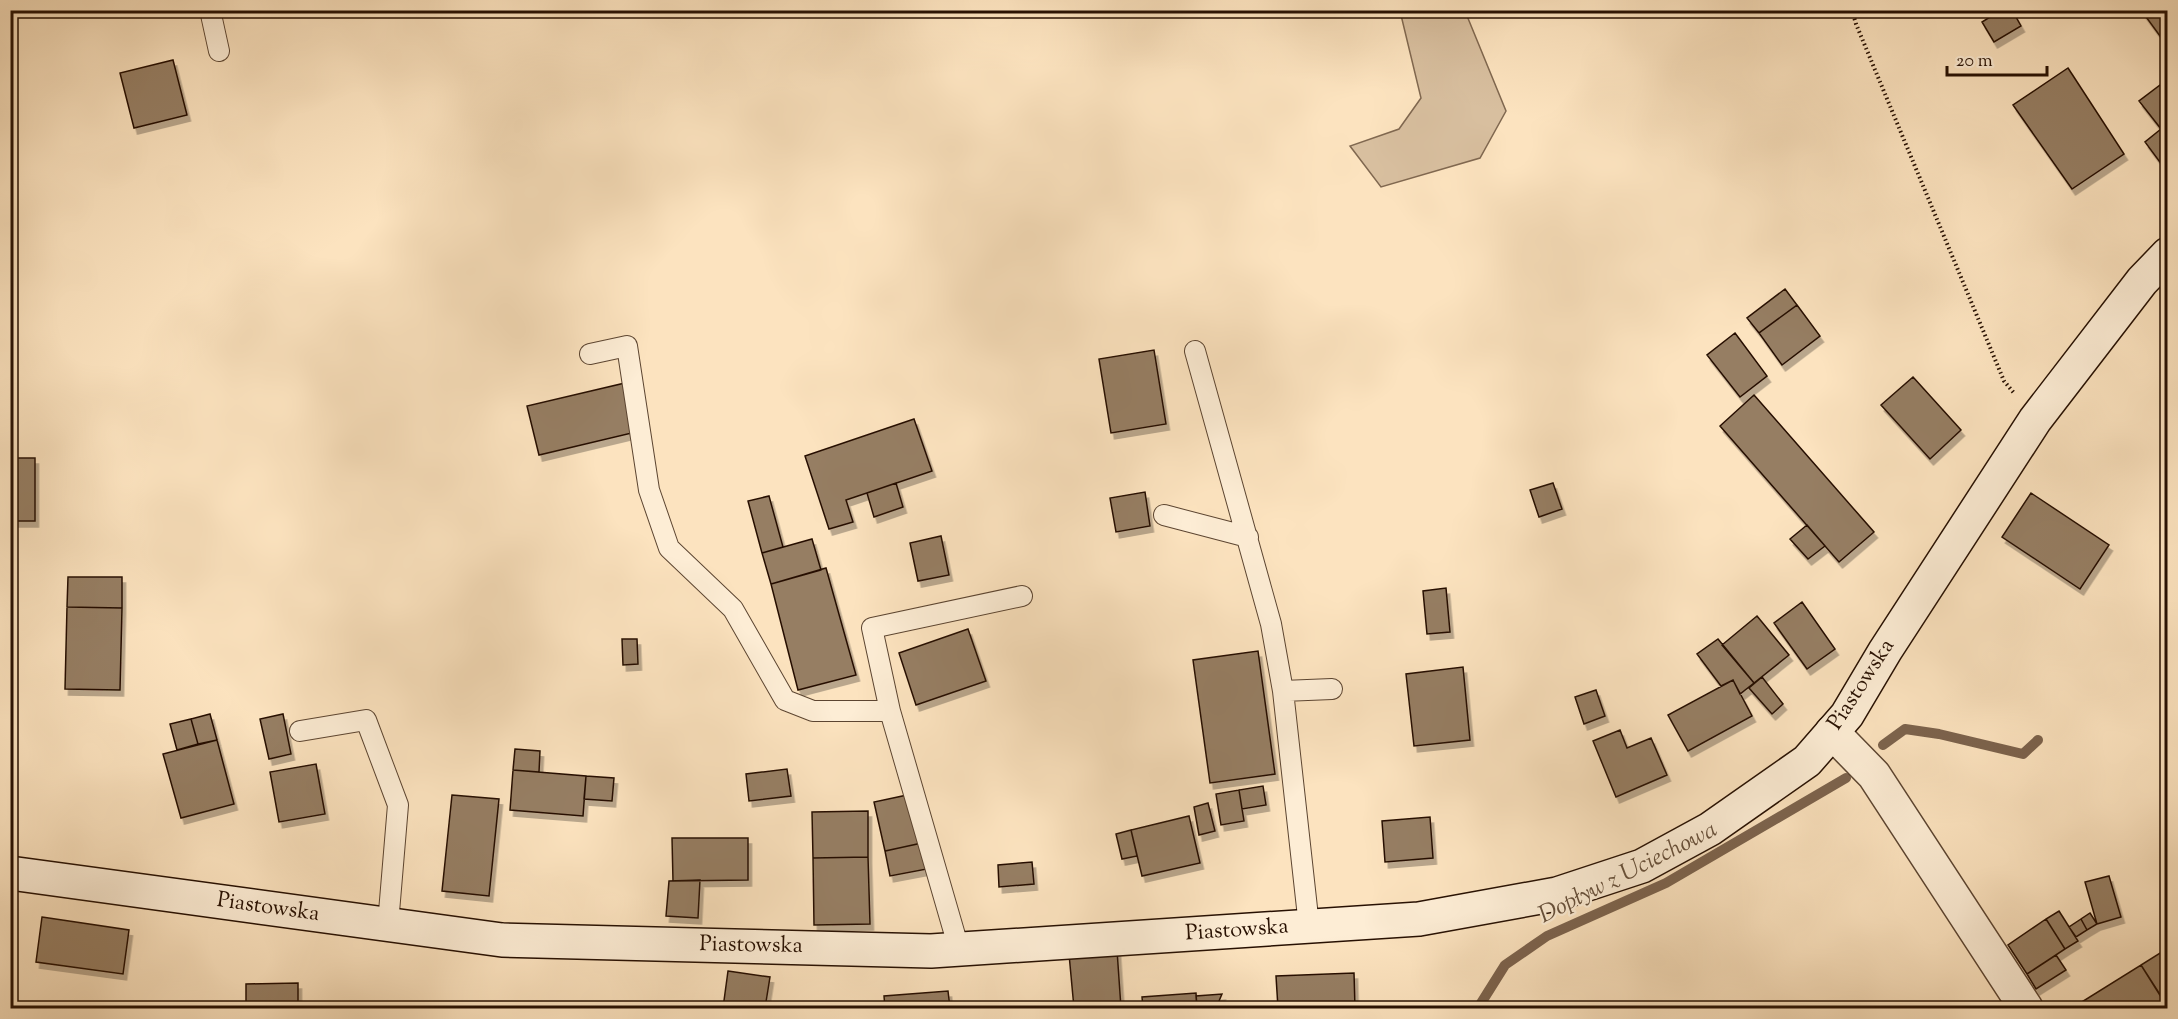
<svg xmlns="http://www.w3.org/2000/svg" width="2178" height="1019" viewBox="0 0 2178 1019" font-family="'Sorts Mill Goudy',serif">
  <style>
    .green { fill: #d8bf9f; stroke: #806850; stroke-width: 1.5 }
    .lines { fill: none; stroke-linecap: round; stroke-linejoin: round }
    .stream { stroke: #7c634d; stroke-width: 10 }
    .building { fill: #967e64; stroke: #271002; stroke-width: 1.5; filter: url(#shadow) }
    .lane-casing { stroke: #5c4531; stroke-width: 22 }
    .street-casing { stroke: #5c4531; stroke-width: 36 }
    .secondary-casing { stroke: #271002; stroke-width: 36 }
    .path { stroke: #271002; stroke-width: 4; stroke-dasharray: 1.5 3; stroke-linecap: butt }
    .lane { stroke: #fdedd5; stroke-width: 20 }
    .street { stroke: #fdedd5; stroke-width: 33 }
    .secondary { stroke: #fdedd5; stroke-width: 33 }
    .labels { text-anchor: middle; dominant-baseline: central; stroke-width: 4.5; stroke-linejoin: round; paint-order: stroke }
    .street-label { font-size: 22px; fill: #271002; stroke: #fdedd5 }
    .water-label { font-size: 24px; font-style: italic; fill: #664f3a; stroke: #fdedd5 }
  </style>
  <defs>
    <filter id="shadow"><feDropShadow dx="3.5" dy="6" stdDeviation="0" flood-color="#0004"/></filter>
  </defs>
  <rect width="100%" height="100%" fill="#fce3bf"/>
  <filter id="stains"><feTurbulence type="fractalNoise" baseFrequency=".00333" numOctaves="4"/><feColorMatrix values="0 0 0 0 .2 0 0 0 0 .09 0 0 0 0 .02 0 0 0 .5 -.17"/></filter>
  <radialGradient id="worn" r=".72"><stop offset=".6" stop-color="#630" stop-opacity="0"/><stop offset="1" stop-color="#630" stop-opacity=".3"/></radialGradient>
  <path class="green" d="M1400 11H1465L1506 111 1480 158 1381 187 1350 146 1399 129 1421 98Z"/>
  <g class="lines">
    <path class="stream" d="M1883 745 1905 729 1939 734 2023 754 2038 740
      M1478 1008 1505 965 1547 936 1666 883 1846 778"/>
  </g>
  <path class="building" d="M2001 10H2012L2021 26 1994 42 1982 22Z
    M2141 10H2168V47Z
    M173 60 187 115 134 128 120 73Z
    M2068 68 2124 154 2072 189 2013 105Z
    M2168 79V173L2145 142 2161 129 2139 101Z
    M1785 289 1797 305 1759 333 1747 318Z
    M1797 305 1820 336 1782 365 1759 333Z
    M1735 333 1767 376 1740 397 1707 355Z
    M1154 350 1166 424 1111 433 1099 359Z
    M1913 377 1961 430 1930 459 1881 405Z
    M625 383 636 432 539 455 527 406Z
    M1754 395 1874 532 1839 562 1720 426Z
    M914 419 932 471 846 500 853 522 829 529 805 456Z
    M10 458H35V521H10Z
    M896 483 903 507 874 517 867 493Z
    M1553 483 1562 509 1539 517 1530 490Z
    M1145 492 1150 526 1116 532 1110 498Z
    M2031 493 2109 545 2080 589 2002 537Z
    M769 496 783 547 762 553 748 501Z
    M1807 525 1825 546 1808 559 1790 539Z
    M941 536 949 575 918 581 910 543Z
    M812 539 821 570 771 584 762 553Z
    M826 568 856 675 798 690 771 584Z
    M68 577H122V608L67 607Z
    M1446 588 1450 632 1427 634 1423 591Z
    M1802 602 1835 649 1807 669 1774 623Z
    M67 607 122 608 120 690 65 689Z
    M1757 616 1789 655 1754 683 1722 645Z
    M968 629 986 681 916 705 899 653Z
    M622 639H637L638 664 623 665Z
    M1718 639 1754 683 1740 694 1733 680 1721 686 1697 654Z
    M1258 651 1275 774 1210 783 1193 660Z
    M1463 667 1470 740 1414 746 1406 674Z
    M1762 677 1783 704 1772 714 1749 688Z
    M1733 680 1752 716 1688 751 1668 715Z
    M1596 690 1605 716 1584 724 1575 697Z
    M210 714 217 740 198 744 191 719Z
    M283 714 291 754 269 759 260 719Z
    M191 719 198 744 177 750 170 724Z
    M1620 730 1627 748 1651 738 1667 775 1616 797 1593 741Z
    M217 740 234 804 181 818 163 754Z
    M515 749 540 751 539 772 513 770Z
    M316 764 325 814 279 822 270 772Z
    M787 769 791 796 749 801 746 774Z
    M513 770 586 776 583 816 510 810Z
    M586 776 614 778 612 801 584 799Z
    M1263 786 1266 805 1242 809 1239 790Z
    M1239 790 1244 821 1221 825 1216 794Z
    M912 794 922 843 885 851 874 802Z
    M452 795 499 799 489 896 442 891Z
    M1208 803 1215 831 1199 835 1194 807Z
    M868 811V857L813 858 812 812Z
    M1189 816 1200 863 1142 876 1131 830Z
    M1430 817 1433 858 1385 862 1382 821Z
    M1131 830 1137 856 1122 859 1116 834Z
    M672 838H748V880L673 881Z
    M922 843 927 869 890 876 885 851Z
    M868 857 870 924 814 925 813 858Z
    M1032 862 1034 884 999 887 998 865Z
    M2109 876 2121 917 2097 924 2085 882Z
    M700 880 698 918 666 916 669 881Z
    M2059 911 2078 941 2065 949 2046 919Z
    M2090 913 2097 924 2087 930 2081 919Z
    M42 917 129 930 123 974 36 962Z
    M2046 919 2065 949 2027 974 2008 945Z
    M2081 919 2087 930 2076 937 2069 927Z
    M2168 948V1007L2141 965Z
    M1117 950 1121 1008H1074L1069 954Z
    M2056 955 2066 970 2036 989 2027 974Z
    M2141 965 2168 1008H2072Z
    M728 971 770 977 765 1008H723Z
    M1354 973 1355 1008H1278L1276 976Z
    M298 983V1008H246V984Z
    M948 991 950 1008H885L884 996Z
    M1196 993 1197 1008H1143L1142 997Z
    M1222 994 1216 1008H1197L1196 996Z"/>
  <g class="lines">
    <defs>
      <path id="lane" d="M210 10 219 51
        M1195 351 1271 624 1283 691
        M590 354 627 346 649 490 669 548 733 609 785 700 813 711H890L959 949
        M1164 515 1248 537
        M890 711 872 628 1022 596
        M300 731 366 720 398 805 388 924
        M1309 926 1283 691 1332 689"/>
      <path id="street" d="M1832 732 1874 775 2026 1008"/>
      <path id="secondary" d="M10 873 502 940 931 951 1419 919 1557 894 1642 866 1710 829 1807 761 1847 715 1885 651 2035 420 2142 281 2168 254"/>
    </defs>
    <use href="#lane" class="lane-casing"/>
    <use href="#street" class="street-casing"/>
    <use href="#secondary" class="secondary-casing"/>
    <path class="path" d="M1852 10 1856 24 2004 381 2014 393"/>
    <use href="#lane" class="lane"/>
    <use href="#street" class="street"/>
    <use href="#secondary" class="secondary"/>
  </g>
  <g class="labels">
    <g class="street-label">
      <text transform="translate(1862 685) rotate(-57)">Piastowska</text>
      <text transform="translate(268 908) rotate(8)">Piastowska</text>
      <text transform="translate(1237 931) rotate(-4)">Piastowska</text>
      <text transform="translate(751 946) rotate(1)">Piastowska</text>
    </g>
    <g class="water-label">
      <text transform="translate(1628 873) rotate(-27)">Dopływ z Uciechowa</text>
    </g>
  </g>
  <rect width="2178" height="1019" fill="none" stroke="#fce3bf" stroke-width="36"/>
  <rect x="12" y="12" width="2154" height="995" fill="none" stroke="#271002" stroke-width="3"/>
  <rect x="18" y="18" width="2142" height="983" fill="none" stroke="#271002" stroke-width="1.5"/>
  <path d="M1947 66v9h100v-9" fill="none" stroke="#271002" stroke-width="3"/>
  <text x="1956" y="66" font-size="18" fill="#271002" stroke="#fdedd5" stroke-width="4.5" paint-order="stroke">20 m</text>
  <rect width="100%" height="100%" filter="url(#stains)"/>
  <rect width="100%" height="100%" fill="url(#worn)"/>
</svg>
